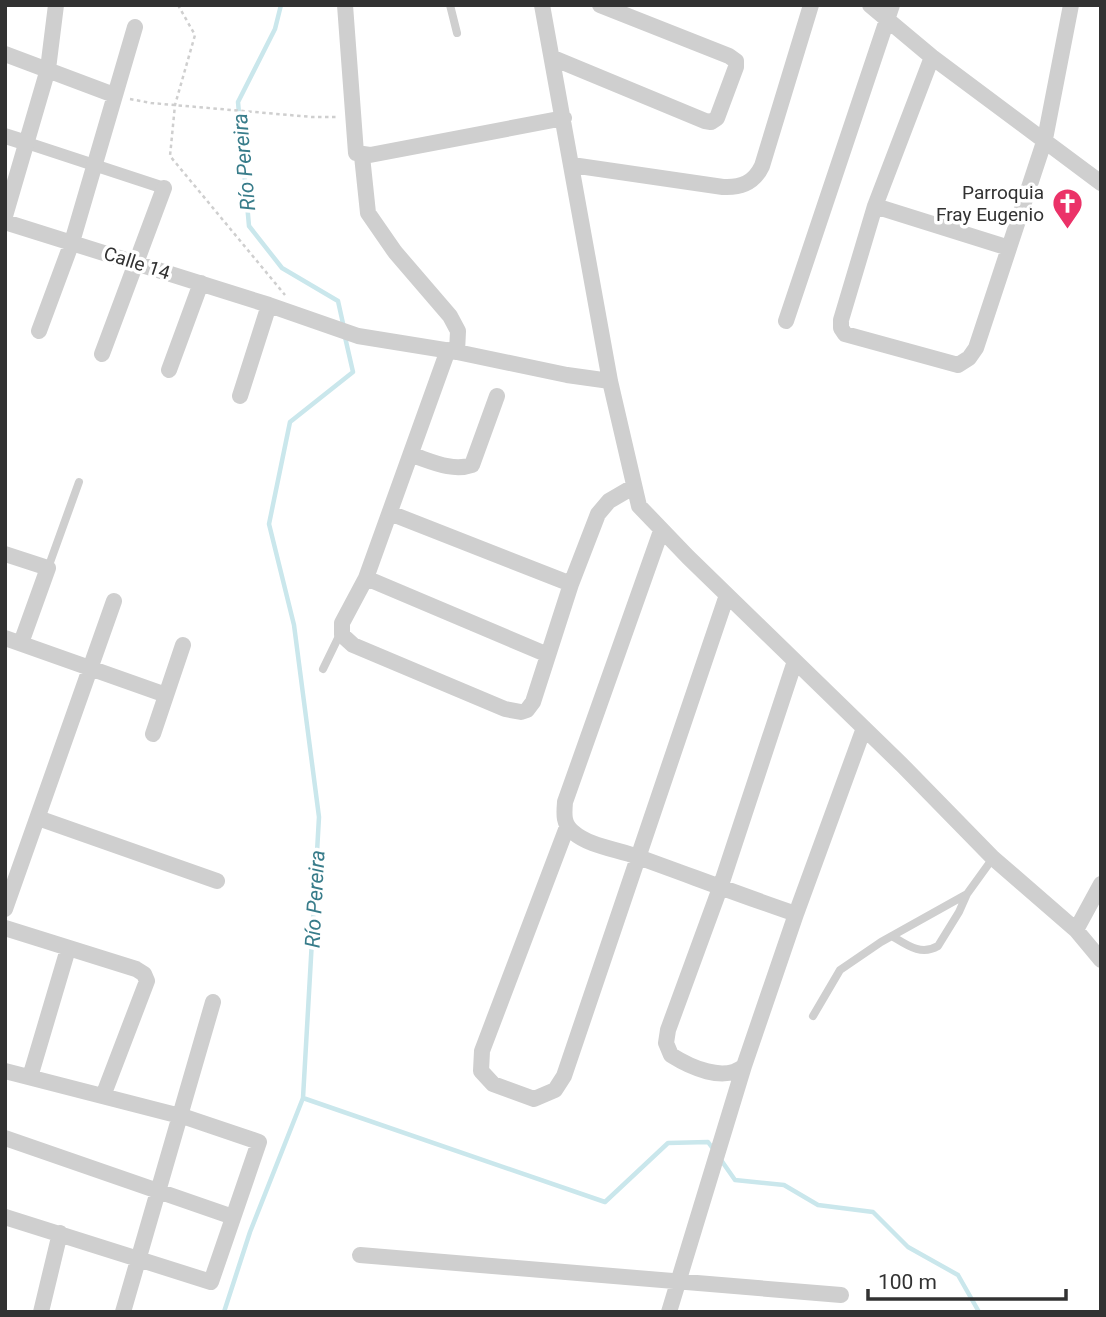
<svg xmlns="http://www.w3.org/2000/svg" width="1106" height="1317" viewBox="0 0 1106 1317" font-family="Roboto,sans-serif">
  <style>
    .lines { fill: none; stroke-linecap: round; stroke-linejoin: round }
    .stream { stroke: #cae7ec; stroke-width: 4.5 }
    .path { stroke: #cfcfcf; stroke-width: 2.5; stroke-dasharray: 3.5 3.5; stroke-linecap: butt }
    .service { stroke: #cfcfcf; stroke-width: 8 }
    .pedestrian { stroke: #cfcfcf; stroke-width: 12 }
    .minor { stroke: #cfcfcf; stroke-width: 16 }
    .labels { text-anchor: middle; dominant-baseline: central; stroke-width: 7; stroke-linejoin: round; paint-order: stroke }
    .poi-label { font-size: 19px; fill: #323232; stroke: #fff; text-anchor: end }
    .street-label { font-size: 19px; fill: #323232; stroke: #fff }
    .water-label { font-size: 21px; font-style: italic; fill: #387c8a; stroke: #fff }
  </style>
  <rect width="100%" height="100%" fill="#fff"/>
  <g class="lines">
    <path class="stream" d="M281 5 275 29 238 102 249 226 282 268 338 301 344 328
      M345 337 353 372 290 422 269 524 294 625 319 817 303 1098 605 1202 668 1143 708 1142 714 1150
      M721 1160 735 1180 784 1185 818 1205 873 1212 908 1247 958 1275 979 1312
      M224 1312 250 1232 303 1098"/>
    <path class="path" d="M178 5 195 35 175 105 170 156 285 295
      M130 99 151 103 312 117H339"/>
    <path class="service" d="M450 5 457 33
      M48 568 79 482
      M323 669 340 634
      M892 936C907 945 921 956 938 946L959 912 967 894
      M813 1016 840 970 881 942 967 894 993 858"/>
    <path class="pedestrian" d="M27 143 164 188"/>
    <path class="minor" d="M345 5 356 153 370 155 564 118
      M542 5 610 381 639 506 688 557 902 765 993 858 1076 930 1101 960
      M870 5 932 57 1101 183
      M5 54 114 95
      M932 57 875 206 841 320V328L845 334 958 365 969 358 976 348 1045 139 1071 5
      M553 58 705 121 711 122 717 118 736 67V61L729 56 600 5
      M5 136 27 143
      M362 156 368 213 395 252 450 316 458 331 457 352
      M572 165 723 187C741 188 754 183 762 166L811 5
      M875 206 1009 248
      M5 216 48 69 56 5
      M5 222 269 305 358 336 457 352 567 375 610 381
      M786 321 892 5
      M39 331 72 242 135 27
      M448 350 366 578 342 623V635L353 645 505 709 521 712 527 710 533 702 571 584
      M102 354 164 188
      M169 370 201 283
      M240 396 269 305
      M412 455C431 461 452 472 472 465L497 396
      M390 513 571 584 598 514 609 501 633 487
      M661 531 565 802C564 814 563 824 573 832 590 847 618 849 638 857 691 876 743 896 796 914L864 728
      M5 554 48 568 21 643
      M366 578 548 655
      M5 638 166 695
      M795 661 720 888 668 1030 666 1043 671 1055C690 1067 724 1083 744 1066L796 914
      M153 734 183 645
      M38 818 217 881
      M567 827 482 1051 481 1071 493 1084 534 1099 555 1090 564 1076 727 595
      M5 909 114 601
      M5 928 136 969 144 974 147 981 103 1096
      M1076 930 1101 884
      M5 1071 188 1118 259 1142 211 1282 5 1217
      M30 1077 68 949
      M5 1138 233 1217
      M360 1255 841 1295
      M41 1312 60 1233
      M123 1312 213 1002
      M669 1312 744 1066"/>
  </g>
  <defs>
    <symbol id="church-pin" viewBox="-11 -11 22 30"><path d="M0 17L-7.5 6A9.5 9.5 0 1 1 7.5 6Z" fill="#eb3268" stroke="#fff"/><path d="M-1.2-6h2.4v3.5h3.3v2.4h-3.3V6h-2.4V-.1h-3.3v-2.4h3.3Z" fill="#fff"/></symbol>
  </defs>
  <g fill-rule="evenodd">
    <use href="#church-pin" x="1050" y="186" width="35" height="47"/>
  </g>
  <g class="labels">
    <g class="poi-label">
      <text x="1044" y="192">Parroquia<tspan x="1044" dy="22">Fray Eugenio</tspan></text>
    </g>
    <g class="street-label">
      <text transform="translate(137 263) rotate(18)">Calle 14</text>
    </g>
    <g class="water-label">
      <text transform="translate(244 162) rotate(-95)">Río Pereira</text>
      <text transform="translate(315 899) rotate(-87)">Río Pereira</text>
    </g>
  </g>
  <rect width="1106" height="1317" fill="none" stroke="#323232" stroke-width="14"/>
  <path d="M868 1289v10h198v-10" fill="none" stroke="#323232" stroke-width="3.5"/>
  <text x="878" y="1289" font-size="21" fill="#323232" stroke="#ffffff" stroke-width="5" paint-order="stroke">100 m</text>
</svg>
